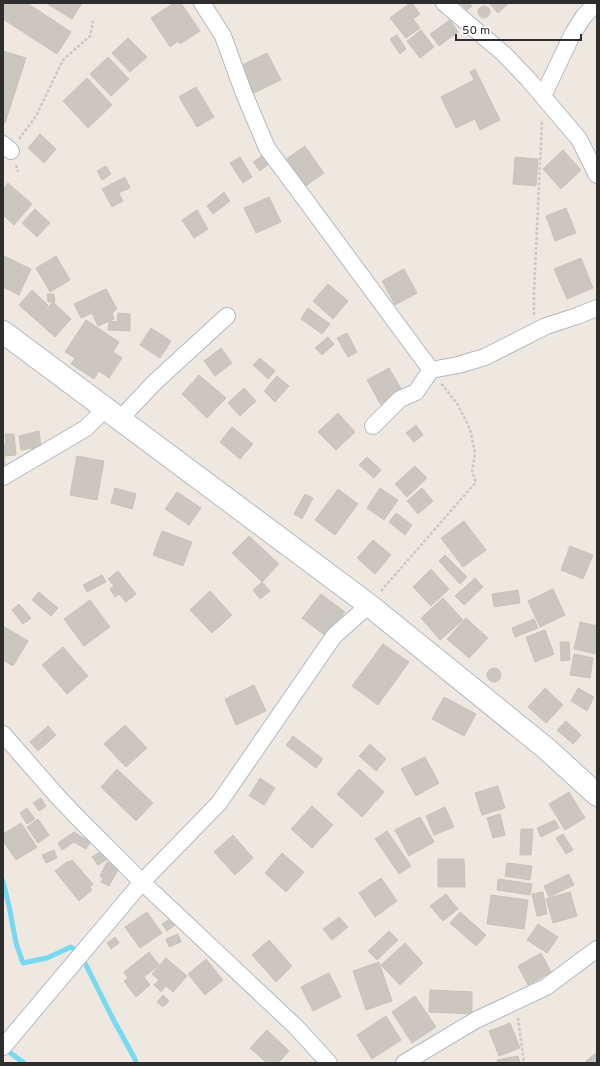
<svg xmlns="http://www.w3.org/2000/svg" width="600" height="1066" viewBox="0 0 600 1066" font-family="Overpass,sans-serif">
  <style>
    .lines { fill: none; stroke-linecap: round; stroke-linejoin: round }
    .stream { stroke: #74d9f1; stroke-width: 5 }
    .building { fill: #cbc6bf; stroke: #cbc3b9 }
    .street-casing { stroke: #b4b8c1; stroke-width: 18 }
    .secondary-casing { stroke: #b4b8c1; stroke-width: 24 }
    .path { stroke: #c9c9c9; stroke-width: 2.5; stroke-dasharray: 3 2; stroke-linecap: butt }
    .street { stroke: #fff; stroke-width: 16 }
    .secondary { stroke: #fff; stroke-width: 22 }
  </style>
  <rect width="100%" height="100%" fill="#efe8e0"/>
  <g class="lines">
    <path class="stream" d="M3 881 9 906 16 943 23 963 47 958 71 947 81 955 113 1019 135 1059 136 1063
      M4 1048 24 1063"/>
  </g>
  <path class="building" d="M3 3H27L71 32 57 54 3 19Z
    M46 3H82L72 19Z
    M174 3H181L200 31 180 44 178 41 170 47 151 18Z
    M410 3H412L420 14 413 19 420 28 406 38 390 18Z
    M460 3H469L472 6 467 10Z
    M489 3H509L498 13Z
    M478 12a6 6 0 1 1 12 0a6 6 0 1 1-12 0Z
    M450 20 458 32 439 46 430 34Z
    M421 30 434 47 420 58 407 41Z
    M397 35 406 49 400 54 390 39Z
    M128 38 147 57 130 72 112 53Z
    M3 51 26 58 5 123 3 122Z
    M267 53 281 80 254 93 240 66Z
    M108 57 129 79 111 96 90 74Z
    M475 69 500 120 480 130 475 119 456 128 441 97 474 80 470 72Z
    M87 78 112 105 88 128 63 101Z
    M196 87 214 117 197 127 179 97Z
    M40 134 56 149 44 163 28 148Z
    M305 146 324 173 304 187 285 160Z
    M563 150 581 170 561 189 543 169Z
    M263 155 270 163 260 171 253 162Z
    M240 157 252 177 243 183 230 163Z
    M515 157 538 159 536 186 513 184Z
    M106 166 111 174 102 180 97 171Z
    M125 177 130 188 118 193 113 183Z
    M8 183 32 204 14 225 3 215V190Z
    M113 183 123 201 112 207 102 189Z
    M224 192 230 201 213 214 207 206Z
    M269 197 281 222 256 233 244 208Z
    M566 208 576 233 555 241 546 216Z
    M35 209 50 223 37 237 22 223Z
    M197 210 208 229 194 238 182 220Z
    M4 256 31 269 19 295 3 287V258Z
    M56 256 70 280 50 292 36 268Z
    M581 258 593 288 567 299 554 269Z
    M404 269 417 293 395 305 382 281Z
    M328 284 348 301 333 319 313 301Z
    M106 289 117 309 112 313 114 319 98 326 92 313 81 318 74 304Z
    M32 290 48 305 36 320 19 305Z
    M47 294H54L55 302H48Z
    M53 302 71 319 55 337 36 320Z
    M308 308 330 324 322 334 301 319Z
    M118 313 130 314V331L108 330 109 321 117 322Z
    M86 320 119 342 113 352 122 358 109 378 99 371 94 379 71 364 75 358 65 352Z
    M151 328 171 341 160 358 140 345Z
    M347 333 357 352 348 357 337 338Z
    M328 337 334 344 322 355 315 348Z
    M221 348 232 363 215 376 204 361Z
    M260 358 275 371 268 379 253 365Z
    M389 368 403 392 381 405 367 380Z
    M199 375 226 398 207 418 182 394Z
    M277 376 289 386 275 402 264 391Z
    M244 388 256 401 240 416 228 403Z
    M338 413 355 432 336 450 318 432Z
    M416 425 423 435 414 442 406 433Z
    M232 427 253 444 240 459 220 442Z
    M39 431 41 447 21 450 19 436Z
    M5 434H14L16 455 4 456 5 466H3V444H6Z
    M77 456 104 461 97 500 70 495Z
    M367 457 381 470 374 478 359 465Z
    M415 466 427 478 407 497 395 484Z
    M115 488 136 494 132 509 111 503Z
    M380 488 398 500 384 520 367 508Z
    M422 488 433 501 418 514 407 501Z
    M338 489 358 504 335 535 315 520Z
    M177 492 201 508 189 525 165 509Z
    M305 494 313 498 302 519 294 514Z
    M396 513 412 525 405 535 389 522Z
    M464 521 486 550 463 567 441 538Z
    M162 531 192 542 183 566 153 555Z
    M249 536 279 564 262 582 232 553Z
    M373 540 391 555 375 574 357 558Z
    M570 546 593 555 583 579 561 570Z
    M445 555 467 577 460 584 439 561Z
    M431 569 449 589 431 606 413 587Z
    M118 571 136 594 126 602 119 594 115 597 110 589 114 586 108 579Z
    M102 575 106 582 87 592 83 585Z
    M475 578 483 587 464 605 455 596Z
    M262 582 270 591 260 599 253 590Z
    M553 589 565 615 540 627 528 601Z
    M518 590 520 603 494 607 492 594Z
    M210 591 232 615 212 633 190 610Z
    M39 592 58 608 51 616 32 600Z
    M321 594 345 612 326 636 302 618Z
    M443 598 463 620 440 640 421 618Z
    M90 600 110 627 84 646 64 619Z
    M19 604 31 618 23 624 12 610Z
    M466 618 488 638 469 658 447 639Z
    M534 619 538 628 515 637 512 628Z
    M580 622 597 626V654L574 649Z
    M3 626 28 641 13 666 3 660Z
    M545 630 554 654 535 662 526 637Z
    M560 642H569L570 660 561 661Z
    M383 644 409 662 378 705 352 686Z
    M63 647 88 676 67 694 42 665Z
    M574 654 593 658 590 678 570 675Z
    M487 675a7 7 0 1 1 14 0a7 7 0 1 1-14 0Z
    M254 685 266 711 236 725 225 699Z
    M545 688 563 705 546 723 528 707Z
    M578 688 594 697 587 711 571 701Z
    M444 697 476 714 464 736 432 719Z
    M566 721 581 735 573 744 557 730Z
    M125 725 147 748 126 767 104 744Z
    M48 726 56 735 38 751 30 742Z
    M293 736 323 759 316 768 286 745Z
    M370 744 386 759 376 771 359 756Z
    M425 757 439 783 416 796 401 769Z
    M117 769 153 803 136 821 101 787Z
    M359 769 384 792 362 817 337 794Z
    M260 778 275 788 264 805 249 796Z
    M498 786 505 808 482 815 475 793Z
    M569 792 585 818 565 830 549 804Z
    M41 798 46 806 39 811 33 803Z
    M312 806 333 825 312 848 291 829Z
    M445 807 454 827 434 835 426 816Z
    M27 808 35 819 27 824 20 813Z
    M500 814 505 835 493 838 487 818Z
    M420 817 434 842 409 856 395 830Z
    M38 819 49 835 38 843 27 827Z
    M555 820 559 828 541 837 537 828Z
    M21 823 37 847 16 860 3 841V834Z
    M521 829H533L531 855H520Z
    M387 831 411 866 399 874 375 839Z
    M74 832 90 842 86 849 74 842 62 850 58 843Z
    M563 834 573 850 566 854 556 838Z
    M233 835 253 858 235 875 214 852Z
    M54 850 57 858 46 863 42 855Z
    M101 851 107 859 98 865 92 857Z
    M282 853 304 872 286 892 265 873Z
    M438 859H464L465 887H438Z
    M72 860 93 884 90 887 92 890 79 901 55 871 68 861 69 862Z
    M107 862 119 868 109 886 101 882 103 878 100 876Z
    M507 863 532 866 530 880 505 876Z
    M569 874 574 885 549 897 544 886Z
    M381 878 397 901 375 917 359 893Z
    M498 879 532 884 530 895 497 890Z
    M543 892 547 914 537 916 532 894Z
    M570 892 577 916 553 923 546 899Z
    M446 894 458 909 443 921 430 906Z
    M491 895 528 900 524 929 487 924Z
    M147 912 162 933 140 948 125 927Z
    M460 912 486 935 476 946 450 923Z
    M339 917 348 927 332 940 323 929Z
    M171 918 176 924 167 931 162 924Z
    M538 924 558 937 547 953 527 940Z
    M389 931 398 940 377 960 368 951Z
    M178 934 181 942 169 947 166 939Z
    M115 937 119 943 111 949 107 943Z
    M269 940 292 966 276 982 252 955Z
    M405 943 423 963 400 985 381 965Z
    M149 952 159 965 144 977 150 985 136 997 124 981 128 978 124 972Z
    M541 953 551 972 528 985 518 966Z
    M166 958 187 976 173 992 166 986 161 992 154 985 159 980 152 974Z
    M206 959 223 980 205 995 188 974Z
    M379 962 392 1001 366 1010 353 971Z
    M329 973 341 997 313 1011 301 987Z
    M430 990 472 992V1014L429 1012Z
    M163 995 169 1001 163 1007 157 1002Z
    M415 996 436 1027 412 1043 392 1012Z
    M386 1016 401 1040 372 1059 357 1035Z
    M510 1023 520 1048 499 1056 489 1031Z
    M267 1030 289 1051 278 1063H267L250 1048Z
    M596 1053 597 1054V1063H584Z
    M518 1056 520 1063H498L497 1060Z"/>
  <g class="lines">
    <defs>
      <path id="street" d="M202 3 223 36 243 91 267 148 431 370
        M444 3 504 54 528 79 579 139 597 175
        M543 96 573 33 584 16 596 3
        M3 144 11 151
        M120 419 155 382 227 316
        M373 426 400 399 416 392 431 370 458 365 485 357 546 326 577 316 597 308
        M3 477 86 428 106 408
        M3 734 58 797 82 822 142 882 296 1027 329 1063
        M3 1047 142 882 219 803 334 636 369 605
        M404 1063 476 1020 546 987 597 949"/>
      <path id="secondary" d="M3 332 369 605 548 750 597 795"/>
    </defs>
    <use href="#street" class="street-casing"/>
    <use href="#secondary" class="secondary-casing"/>
    <path class="path" d="M19 139 36 116 63 60 90 36 93 21
      M16 165 18 172
      M534 315V293L542 120
      M381 591 476 482 472 471 475 453 470 429 458 405 441 383
      M518 1018 524 1063"/>
    <use href="#street" class="street"/>
    <use href="#secondary" class="secondary"/>
  </g>
  <rect width="600" height="1066" fill="none" stroke="#2e2e2e" stroke-width="8"/>
  <path d="M456 34v6h125v-6" fill="none" stroke="#2e2e2e" stroke-width="2"/>
  <text x="462" y="34" font-size="12" fill="#2e2e2e" stroke="#ffffff" stroke-width="3" paint-order="stroke">50 m</text>
</svg>
